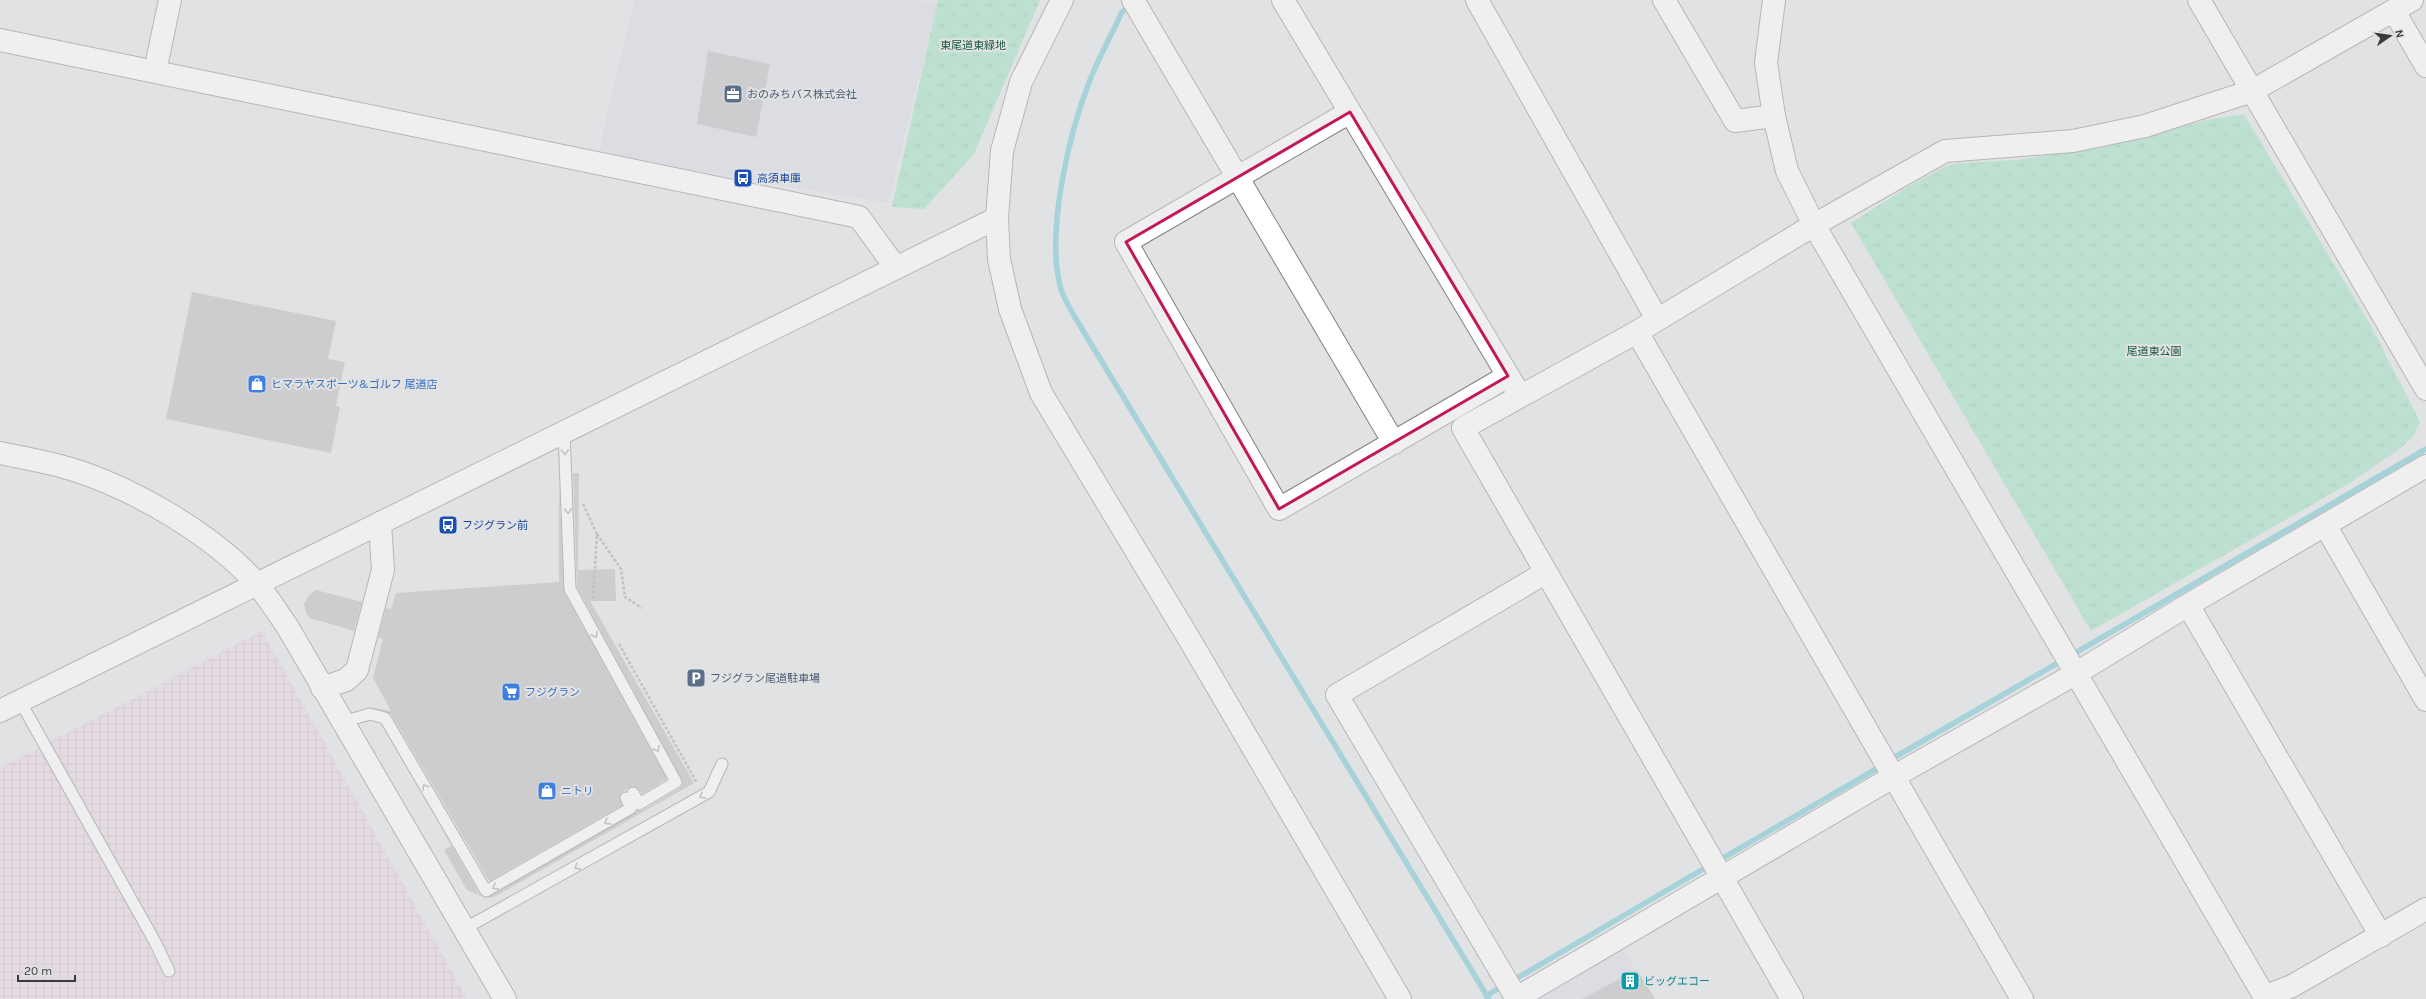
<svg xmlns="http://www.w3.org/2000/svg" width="2426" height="999" viewBox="0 0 2426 999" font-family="Karla,'Noto Sans JP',sans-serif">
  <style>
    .built { fill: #d3d8df }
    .industrial { fill: url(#industrial-grid) }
    .grass { fill: url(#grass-tufts) }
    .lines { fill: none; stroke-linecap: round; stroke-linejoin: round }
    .stream { stroke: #5dc0ce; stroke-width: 5.5 }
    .building { fill: #b3b4b5 }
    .lane-casing { stroke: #808181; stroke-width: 13 }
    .street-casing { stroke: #808181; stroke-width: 24 }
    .secondary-casing { stroke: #808181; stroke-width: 24 }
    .path { stroke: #9a9b9b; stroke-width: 2.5; stroke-dasharray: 3 2; stroke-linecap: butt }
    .lane { stroke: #fff; stroke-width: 11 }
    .street { stroke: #fff; stroke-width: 22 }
    .secondary { stroke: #fff; stroke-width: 22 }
    .oneway { stroke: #9d9d9d }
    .marked { fill: none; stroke: #c2185b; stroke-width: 3; stroke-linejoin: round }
    .labels { text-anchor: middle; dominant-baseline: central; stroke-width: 4; stroke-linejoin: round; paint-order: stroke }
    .park-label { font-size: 11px; fill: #1a5840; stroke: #e1e2e3 }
    .service-label { font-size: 11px; fill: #4e5e75; stroke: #e1e2e3; text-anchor: start }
    .transit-label { font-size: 11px; fill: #164399; stroke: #e1e2e3; text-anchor: start }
    .shop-label { font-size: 11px; fill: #366cbe; stroke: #e1e2e3; text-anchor: start }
    .culture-label { font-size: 11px; fill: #0d838f; stroke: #e1e2e3; text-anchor: start }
  </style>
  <defs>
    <pattern id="industrial-grid" width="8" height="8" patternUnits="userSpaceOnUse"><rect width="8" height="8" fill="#e5d1e1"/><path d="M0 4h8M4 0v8" fill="none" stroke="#c5b4c2"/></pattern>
    <pattern id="grass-tufts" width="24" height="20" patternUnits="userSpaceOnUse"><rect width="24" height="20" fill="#91ddba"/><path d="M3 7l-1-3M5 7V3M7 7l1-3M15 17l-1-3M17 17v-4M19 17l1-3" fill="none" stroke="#78b498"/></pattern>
  </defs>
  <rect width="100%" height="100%" fill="#e1e2e3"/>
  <path class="built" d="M634 0 938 1 888 203 598 154Z
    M1622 948 1655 999H1541Z"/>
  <path class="industrial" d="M262 631 467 999H0V768Z"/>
  <path class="grass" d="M938 0H1040L974 154 924 209 892 207Z
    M2244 114 2371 326 2420 422 2414 435 2402 447 2350 483 2091 631 1851 223 1906 188 1944 167 1958 163 2015 160 2105 147 2207 120Z"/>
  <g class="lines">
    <path class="stream" d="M1130 5 1122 12C1112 34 1099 57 1090 80 1069 133 1045 234 1061 289 1065 302 1075 317 1082 329L1489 999
      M2070 656 2426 449
      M1890 760 2063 660
      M1718 861 1883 765
      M1512 981 1710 865
      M1486 996 1504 985"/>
  </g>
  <path class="building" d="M708 51 770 64 756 137 697 124Z
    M192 292 336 321 328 359 345 362 336 406 340 407 331 453 166 419Z
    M573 473H579L578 570 615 569 616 601H590L694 783 494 897 487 898 637 811 643 810 680 788 683 782 577 587Z
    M559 483 564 592 667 779 642 794 636 787H629L620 794 622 805 489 881 391 714 370 707 391 711 373 678 383 639 378 638 386 608 391 609 396 593 559 582Z
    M316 590 362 602 354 631 310 618 306 613 304 604 309 595Z
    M442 829 480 895 483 897 467 890 444 850 451 846Z
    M1637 970 1655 999H1582Z"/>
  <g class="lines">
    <defs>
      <path id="lane" d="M564 432 570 589 676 782 639 804 633 793
        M20 701 154 940 169 971
        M342 722 370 714 385 718 486 891 631 808 626 798
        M464 929 709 792 722 764"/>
      <path id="street" d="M1133 0 1394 443
        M1283 0 1516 389
        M1477 0 1657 319
        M1664 0 1735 121 1774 116
        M2394 11 2426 66
        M2252 91 2412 0
        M1350 112 1126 242 1279 509 1508 376
        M2325 525 2426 700
        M2188 605 2381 936
        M322 688 346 680 357 670 383 570 380 523
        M1515 999 1893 777 2075 674 2188 605 2426 466"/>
      <path id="secondary" d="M1062 0 1021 82 1002 151 997 218 999 259 1010 309 1041 393 1191 642 1400 999
        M1774 0 1766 63 1774 116 1787 171 1814 225 2266 999
        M2199 0 2426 389
        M0 40 859 217 896 268
        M155 71 170 0
        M1637 332 2022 999
        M0 453C24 458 48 462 71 469 133 488 214 535 257 584 268 597 277 612 287 626L505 999
        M0 711 997 218
        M2266 996 2292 986 2426 909
        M1517 999 1337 695 1545 573
        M1792 999 1463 428 1637 332 1814 225 1945 151 2073 141 2145 126 2252 91"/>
    </defs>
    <use href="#lane" class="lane-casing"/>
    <use href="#street" class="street-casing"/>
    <use href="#secondary" class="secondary-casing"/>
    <path class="path" d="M583 504 597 534 593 598
      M597 534 621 569 625 597 642 608
      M619 644 697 783"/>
    <use href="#lane" class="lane"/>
    <use href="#street" class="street"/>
    <use href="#secondary" class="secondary"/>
  </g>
  <defs><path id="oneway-chevron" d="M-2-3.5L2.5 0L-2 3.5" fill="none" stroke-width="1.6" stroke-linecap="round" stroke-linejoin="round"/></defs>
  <g class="oneway">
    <use href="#oneway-chevron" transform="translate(565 452) rotate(86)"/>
    <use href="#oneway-chevron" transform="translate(568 511) rotate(89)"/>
    <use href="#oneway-chevron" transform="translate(595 635) rotate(61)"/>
    <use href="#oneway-chevron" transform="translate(657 749) rotate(61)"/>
    <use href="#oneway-chevron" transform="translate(425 787) rotate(-120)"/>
    <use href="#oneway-chevron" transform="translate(702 796) rotate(150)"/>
    <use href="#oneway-chevron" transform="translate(607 822) rotate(150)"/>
    <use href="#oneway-chevron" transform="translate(577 867) rotate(151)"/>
    <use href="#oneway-chevron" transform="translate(495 887) rotate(152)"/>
  </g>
  <path d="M0 0H2426V999H0ZM1350 112 1508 376 1279 509 1126 242Z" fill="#e1e2e3" fill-opacity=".55" fill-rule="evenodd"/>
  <path class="marked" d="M1350 112 1508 376 1279 509 1126 242Z"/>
  <defs>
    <symbol id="office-square" viewBox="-11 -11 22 22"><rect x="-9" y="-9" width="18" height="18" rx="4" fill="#5c6f8a" stroke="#e1e2e3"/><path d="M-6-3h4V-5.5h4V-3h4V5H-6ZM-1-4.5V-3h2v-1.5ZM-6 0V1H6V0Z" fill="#fff"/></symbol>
    <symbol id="bus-square" viewBox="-11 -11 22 22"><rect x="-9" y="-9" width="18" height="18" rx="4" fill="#1a4fb4" stroke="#e1e2e3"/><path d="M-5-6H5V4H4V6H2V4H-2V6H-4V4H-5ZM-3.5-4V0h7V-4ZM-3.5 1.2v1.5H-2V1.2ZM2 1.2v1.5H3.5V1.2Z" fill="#fff"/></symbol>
    <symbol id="shop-square" viewBox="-11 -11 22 22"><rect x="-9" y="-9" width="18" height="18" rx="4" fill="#3f7fe0" stroke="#e1e2e3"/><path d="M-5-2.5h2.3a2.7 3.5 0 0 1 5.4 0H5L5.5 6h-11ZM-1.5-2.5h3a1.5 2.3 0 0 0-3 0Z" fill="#fff"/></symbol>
    <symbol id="parking-square" viewBox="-11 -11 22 22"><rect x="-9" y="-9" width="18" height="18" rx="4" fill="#5c6f8a" stroke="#e1e2e3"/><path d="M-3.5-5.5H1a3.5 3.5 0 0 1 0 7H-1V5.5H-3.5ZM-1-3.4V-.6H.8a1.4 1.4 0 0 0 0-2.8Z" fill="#fff"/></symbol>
    <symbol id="supermarket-square" viewBox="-11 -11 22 22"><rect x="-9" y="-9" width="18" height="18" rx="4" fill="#3f7fe0" stroke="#e1e2e3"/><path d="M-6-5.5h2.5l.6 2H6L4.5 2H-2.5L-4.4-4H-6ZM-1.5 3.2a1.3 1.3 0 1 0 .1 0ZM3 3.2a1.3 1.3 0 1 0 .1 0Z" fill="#fff"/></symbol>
    <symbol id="building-square" viewBox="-11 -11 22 22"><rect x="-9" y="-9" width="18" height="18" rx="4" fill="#0f9aa8" stroke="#e1e2e3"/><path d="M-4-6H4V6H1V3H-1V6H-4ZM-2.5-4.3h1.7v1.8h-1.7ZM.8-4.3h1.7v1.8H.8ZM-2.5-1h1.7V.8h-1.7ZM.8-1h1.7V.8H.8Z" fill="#fff"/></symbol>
  </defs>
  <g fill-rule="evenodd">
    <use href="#office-square" x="722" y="83" width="22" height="22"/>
    <use href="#bus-square" x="732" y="167" width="22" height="22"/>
    <use href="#shop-square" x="246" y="373" width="22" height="22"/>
    <use href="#bus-square" x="437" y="514" width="22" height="22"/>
    <use href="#parking-square" x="685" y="667" width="22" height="22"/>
    <use href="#supermarket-square" x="500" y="681" width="22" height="22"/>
    <use href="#shop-square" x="536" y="780" width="22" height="22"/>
    <use href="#building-square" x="1619" y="970" width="22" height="22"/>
  </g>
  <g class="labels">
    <g class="park-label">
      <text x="973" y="45">東尾道東緑地</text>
      <text x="2154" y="351">尾道東公園</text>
    </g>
    <g class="service-label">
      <text x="747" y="94">おのみちバス株式会社</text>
      <text x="710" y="678">フジグラン尾道駐車場</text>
    </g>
    <g class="transit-label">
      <text x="757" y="178">高須車庫</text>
      <text x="462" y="525">フジグラン前</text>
    </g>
    <g class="shop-label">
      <text x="271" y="384">ヒマラヤスポーツ&amp;ゴルフ 尾道店</text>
      <text x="525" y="692">フジグラン</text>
      <text x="561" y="791">ニトリ</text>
    </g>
    <g class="culture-label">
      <text x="1644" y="981">ビッグエコー</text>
    </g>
  </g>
  <g transform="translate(2390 36) rotate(77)" stroke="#e1e2e3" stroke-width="3" paint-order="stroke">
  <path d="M0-3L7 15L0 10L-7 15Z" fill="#3b3b3b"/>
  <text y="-6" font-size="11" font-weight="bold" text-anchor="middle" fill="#3b3b3b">N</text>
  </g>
  <path d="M18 975v6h57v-6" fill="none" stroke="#3b3b3b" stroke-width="2"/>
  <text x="24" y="975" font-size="12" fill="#3b3b3b" stroke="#e1e2e3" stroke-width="3" paint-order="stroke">20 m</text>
</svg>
